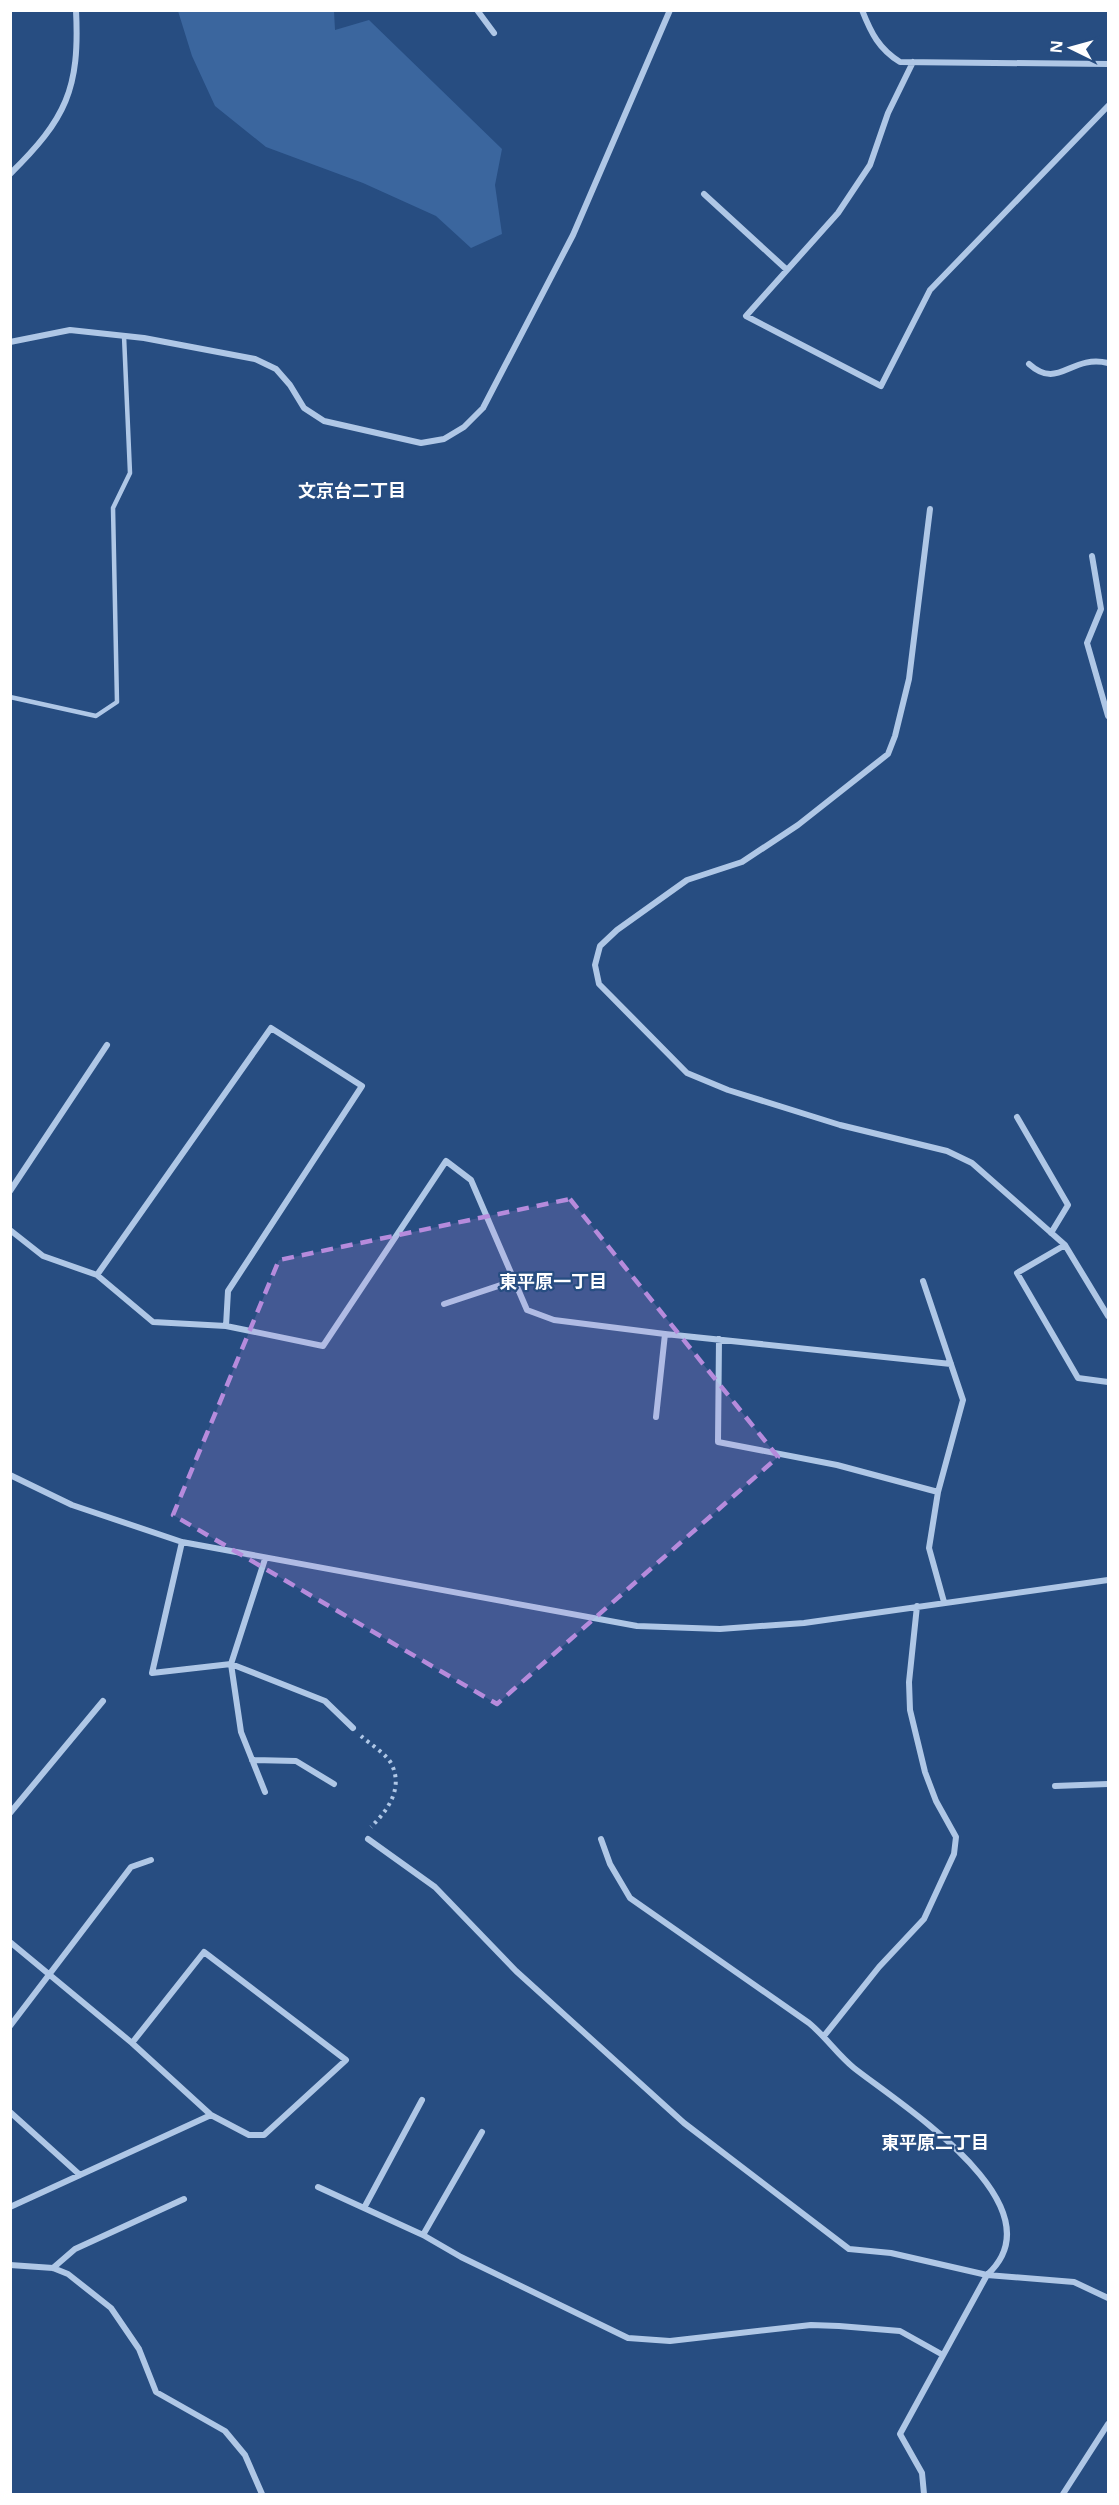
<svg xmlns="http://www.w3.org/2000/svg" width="1119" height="2505" viewBox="0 0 1119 2505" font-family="'Noto Sans','Noto Sans JP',sans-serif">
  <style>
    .green { fill: #3b669e }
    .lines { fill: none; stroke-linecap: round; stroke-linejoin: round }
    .path { stroke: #afc7e6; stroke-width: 4; stroke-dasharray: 3 4.5; stroke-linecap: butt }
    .service { stroke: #afc7e6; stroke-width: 4.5 }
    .minor { stroke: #afc7e6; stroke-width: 6 }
    .marked { fill: #b68bdc; fill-opacity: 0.2; stroke: #b68bdc; stroke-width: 4.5; stroke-dasharray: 12 8; stroke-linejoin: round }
    .labels { text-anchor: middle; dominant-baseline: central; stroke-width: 4.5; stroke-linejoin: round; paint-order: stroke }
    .neighbourhood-label { font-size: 18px; font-weight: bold; fill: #fff; stroke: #274d81 }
  </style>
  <rect width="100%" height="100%" fill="#274d81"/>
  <path class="green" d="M178 11H334L335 30 369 20 502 149 495 185 502 234 471 248 436 216 363 183 266 147 215 106 192 56Z"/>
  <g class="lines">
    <path class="path" d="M361 1736C370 1744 387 1754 392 1765 403 1789 388 1810 371 1827"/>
    <path class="service" d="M10 697 96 716 117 702 113 508 130 473 124 336"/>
    <path class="minor" d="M477 10 494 33
      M862 10C871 33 879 49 900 62L1108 64
      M913 62 888 113 870 165 838 213 746 316 881 386 930 290 1108 106
      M10 174C66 119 80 89 76 10
      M704 194 786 269
      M10 342 70 330 144 338 255 359 276 369 290 385 304 408 324 421 421 443 444 439 464 427 483 408 573 235 670 10
      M1029 364C1059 391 1070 354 1108 363
      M930 509 909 679 895 736 888 754 798 825 742 862 687 880 617 930 600 946 595 965 599 984 687 1073 728 1090 840 1125 947 1151 972 1163 1065 1245 1108 1316
      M1092 556 1101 609 1087 643 1108 716
      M1017 1117 1068 1205 1051 1233
      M10 1191 107 1045
      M10 1230 43 1256 97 1275 271 1028 362 1086 228 1291 226 1326 323 1346 446 1161 471 1180 527 1310 554 1320 665 1334 951 1364
      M1065 1245 1017 1273 1078 1378 1108 1382
      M97 1275 153 1322 226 1326
      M923 1281 963 1400 938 1492 929 1548 944 1602
      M444 1304 513 1281
      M719 1339 718 1442 837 1465 938 1492
      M656 1417 665 1334
      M10 1475 72 1505 182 1542 637 1626 720 1629 804 1623 1108 1580
      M182 1542 152 1673 231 1664 241 1732 265 1792
      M265 1559 231 1664 325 1701 353 1728
      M252 1760 296 1761 334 1784
      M1055 1786 1108 1784
      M10 1813 103 1701
      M368 1839 435 1887 516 1971 684 2123 849 2249 891 2253 987 2275 1074 2282 1108 2298
      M601 1839 610 1864 630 1898 809 2023C826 2037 837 2054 854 2068 901 2105 1063 2206 987 2275L900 2434 922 2473 924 2494
      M10 1942 132 2043 211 2115 249 2135H264L346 2060 204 1952 132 2043
      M10 2026 131 1867 151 1860
      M824 2036 879 1967 924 1919 954 1854 956 1837 936 1801 925 1772 910 1710 909 1682 917 1606
      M10 2112 80 2175
      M318 2187 423 2235 461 2257 628 2338 670 2341 811 2325 839 2326 900 2331 943 2355
      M10 2207 211 2115
      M364 2208 422 2100
      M423 2235 482 2132
      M10 2265 53 2268 68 2274 111 2308 139 2349 156 2392 225 2431 245 2455 262 2494
      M53 2268 75 2249 184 2199
      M1063 2494 1108 2424"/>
  </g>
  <path class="marked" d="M570 1199 778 1457 497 1704 173 1515 279 1260Z"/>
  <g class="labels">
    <g class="neighbourhood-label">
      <text x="352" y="490">文京台二丁目</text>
      <text x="553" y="1281">東平原一丁目</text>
      <text x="935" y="2142">東平原二丁目</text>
    </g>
  </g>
  <rect width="1119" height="2505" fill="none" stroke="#ffffff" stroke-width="24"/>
  <g transform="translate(1071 48) rotate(275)" stroke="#274d81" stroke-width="4.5" paint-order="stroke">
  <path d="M0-4.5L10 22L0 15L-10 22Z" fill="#ffffff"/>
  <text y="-9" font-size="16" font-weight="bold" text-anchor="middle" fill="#ffffff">N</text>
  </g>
</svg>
